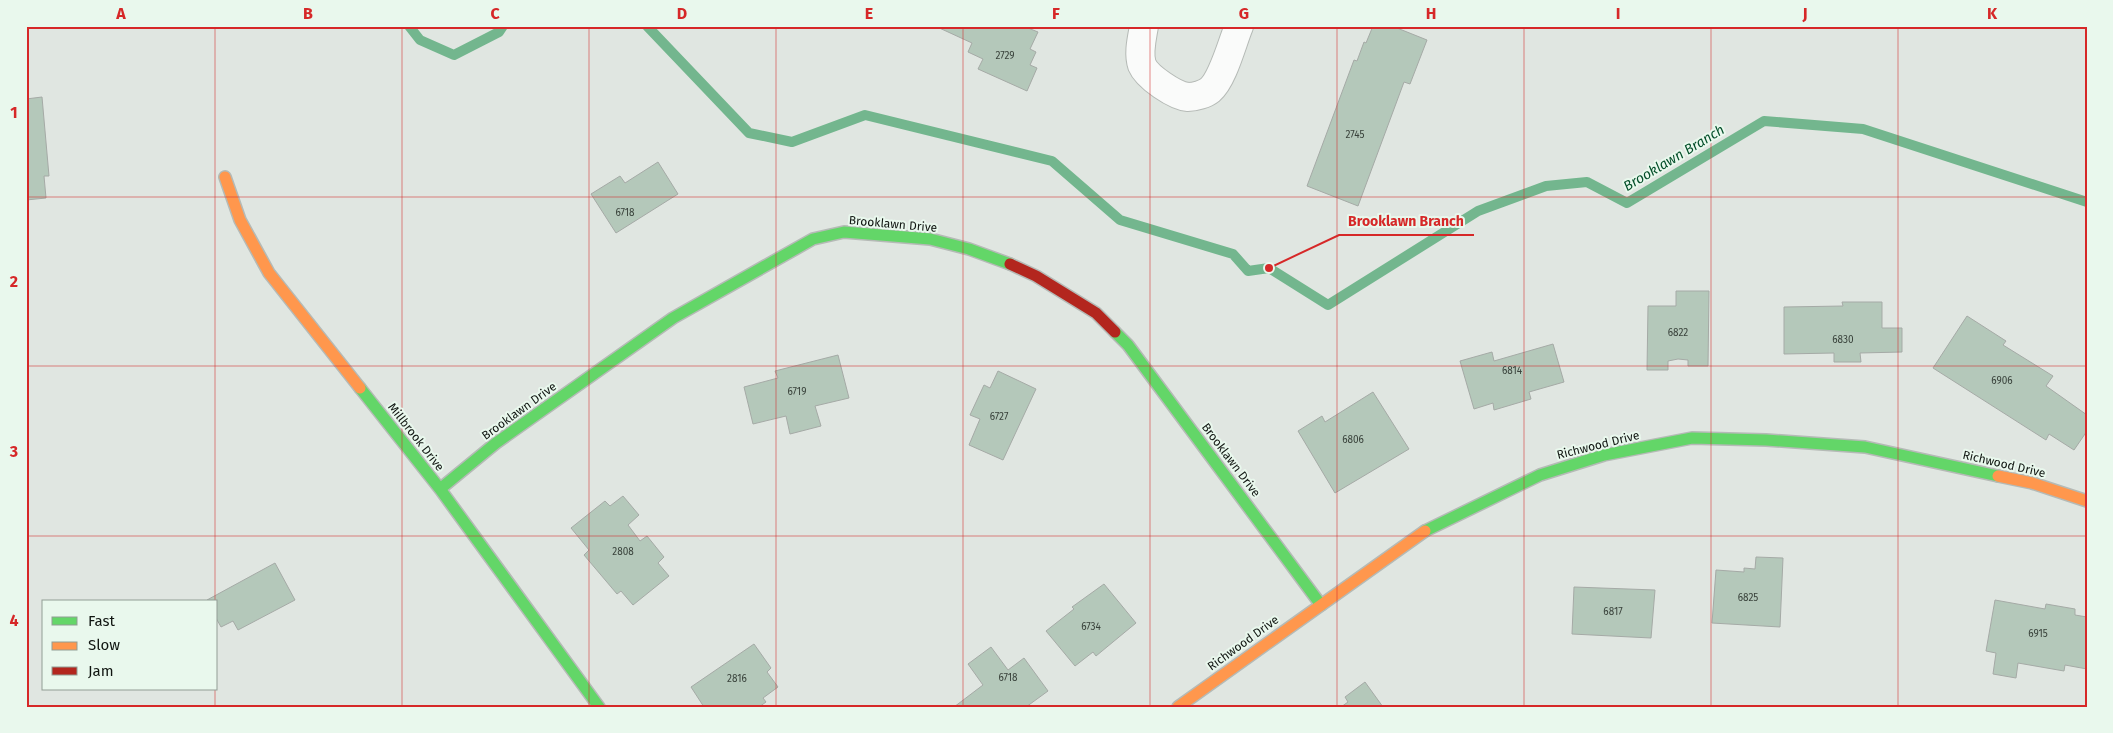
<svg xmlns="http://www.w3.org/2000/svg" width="2113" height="733" viewBox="0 0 2113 733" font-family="'Fira Sans',sans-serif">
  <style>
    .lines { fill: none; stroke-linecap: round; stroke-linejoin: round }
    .stream { stroke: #73b68e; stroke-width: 10 }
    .building { fill: #b4c8ba; stroke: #a5aaa6 }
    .street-casing { stroke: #b5bab6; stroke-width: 30 }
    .fast-casing { stroke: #b5bab6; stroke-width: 14 }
    .slow-casing { stroke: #b5bab6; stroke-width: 14 }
    .jam-casing { stroke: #b5bab6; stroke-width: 14 }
    .street { stroke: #fafbfa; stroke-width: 28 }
    .fast { stroke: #63d668; stroke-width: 11 }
    .slow { stroke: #ff974d; stroke-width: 11 }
    .jam { stroke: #b3261e; stroke-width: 11 }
    .grid { fill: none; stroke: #d62828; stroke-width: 1; stroke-opacity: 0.55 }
    .labels { text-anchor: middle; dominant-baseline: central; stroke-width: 4; stroke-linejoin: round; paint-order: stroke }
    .number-label { font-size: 10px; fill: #39423b }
    .street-label { font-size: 12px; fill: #101511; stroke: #e9f8ed }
    .water-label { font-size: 14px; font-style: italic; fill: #034e29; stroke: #e9f8ed }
    .leader { fill: none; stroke: #d62828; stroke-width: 2 }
    .callout-dot { fill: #d62828; stroke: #e9f8ed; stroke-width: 2 }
    .callout-label { font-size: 14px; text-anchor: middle; font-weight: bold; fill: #d62828; stroke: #e9f8ed; stroke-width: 4; stroke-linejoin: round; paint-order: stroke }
    .neatline { fill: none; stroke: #d62828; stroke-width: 2 }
    .grid-label { font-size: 16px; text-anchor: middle; font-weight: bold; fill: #d62828 }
  </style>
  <rect width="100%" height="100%" fill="#e0e6e1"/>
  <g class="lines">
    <path class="stream" d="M409 26 420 40 454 55 499 32 503 26
      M647 26 749 133 792 142 865 115 1052 161 1120 220 1233 254 1248 271 1269 268 1328 305 1478 211 1546 186 1587 182 1627 203 1764 121 1863 129 2087 202"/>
  </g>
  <path class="building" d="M935 26H1029L1028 28 1038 32 1030 49 1036 52 1030 65 1037 68 1027 91 978 69 983 59 968 52 972 43Z
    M1373 26H1392L1427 40 1410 84 1404 82 1358 206 1307 186 1354 60 1357 61 1364 42 1366 43Z
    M42 97 49 176H44L46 198 26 200V99Z
    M658 162 678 194 616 233 591 194 620 176 625 183Z
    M1676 291H1709L1708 366H1688V360L1678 359 1668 361V370H1647L1648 306H1676Z
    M1842 302H1882V328H1902V352L1860 353 1861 362H1834V353L1784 354V307L1843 306Z
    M1967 316 2006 341 2003 345 2053 376 2046 386 2087 415V431L2074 450 2049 434 2046 440 1933 368Z
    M1553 344 1564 382 1529 392 1531 399 1494 410 1493 403 1474 409 1460 361 1492 352 1494 361Z
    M838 355 849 398 815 406 821 426 790 434 786 416 753 424 744 387 778 378 775 371Z
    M998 371 1036 389 1003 460 969 445 980 419 970 415 984 385 990 388Z
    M1373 392 1409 449 1335 493 1298 431 1322 416 1325 422Z
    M623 496 639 515 628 525 640 541 647 536 664 557 658 563 669 576 633 605 621 591 617 594 584 555 589 550 571 528 605 501 610 506Z
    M1756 557 1783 558 1780 627 1712 623 1716 570 1744 572V568L1755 569Z
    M275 563 295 600 238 630 233 621 221 627 216 618V602H208L207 600Z
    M1104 584 1136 623 1096 656 1093 652 1075 666 1046 631 1074 609 1072 607Z
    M1574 587 1655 590 1651 638 1572 634Z
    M1995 600 2045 609 2046 604 2075 609V615L2087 617V669L2065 665 2064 671 2018 663 2016 678 1993 674 1996 653 1986 651Z
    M754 644 771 668 767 672 778 687 763 698 766 702 759 707H704L691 687Z
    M991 647 1008 670 1024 658 1048 691 1026 707H954L983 685 968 664Z
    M1365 682 1383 707H1341L1348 702 1345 697Z"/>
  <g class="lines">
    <defs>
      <path id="street" d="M1144 26C1142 38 1138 53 1142 65 1147 77 1175 96 1188 97 1195 97 1205 94 1210 90 1223 79 1232 43 1239 26"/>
      <path id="fast" d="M1115 332 1128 345 1321 605
        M360 388 440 489 599 707
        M440 489 496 443 673 318 813 239 844 232 930 239 969 249 1010 264
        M1425 531 1540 475 1604 455 1692 438 1766 440 1865 447 1998 476"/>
      <path id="slow" d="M225 177 240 220 269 273 360 388
        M1998 476 2032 483 2087 501
        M1178 707 1425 531"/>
      <path id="jam" d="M1010 264 1036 276 1096 313 1115 332"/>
    </defs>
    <use href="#street" class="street-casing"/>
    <use href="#fast" class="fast-casing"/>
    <use href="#slow" class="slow-casing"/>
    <use href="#jam" class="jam-casing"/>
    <use href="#street" class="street"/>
    <use href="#fast" class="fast"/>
    <use href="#slow" class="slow"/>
    <use href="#jam" class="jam"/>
  </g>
  <path class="grid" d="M215 26V602M402 26V707M589 26V707M776 26V707M963 26V707M1150 26V707M1337 26V707M1524 26V707M1711 26V707M1898 26V707M26 197H2087M26 366H2087M26 536H2087M215 689V707"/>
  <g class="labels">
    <g class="number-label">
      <text x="1005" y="56">2729</text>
      <text x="1355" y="135">2745</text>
      <text x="625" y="213">6718</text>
      <text x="1678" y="333">6822</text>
      <text x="1843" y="340">6830</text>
      <text x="1512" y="371">6814</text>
      <text x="2002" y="381">6906</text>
      <text x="797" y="392">6719</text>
      <text x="999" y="417">6727</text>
      <text x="1353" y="440">6806</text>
      <text x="623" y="552">2808</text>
      <text x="1748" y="598">6825</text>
      <text x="1613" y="612">6817</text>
      <text x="1091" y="627">6734</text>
      <text x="2038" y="634">6915</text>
      <text x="1008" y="678">6718</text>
      <text x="737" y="679">2816</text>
    </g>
    <g class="street-label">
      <text transform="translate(893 224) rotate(5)">Brooklawn Drive</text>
      <text transform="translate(519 411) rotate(-36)">Brooklawn Drive</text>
      <text transform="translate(416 437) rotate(52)">Millbrook Drive</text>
      <text transform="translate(1598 445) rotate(-14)">Richwood Drive</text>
      <text transform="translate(1231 460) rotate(53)">Brooklawn Drive</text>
      <text transform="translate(2004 464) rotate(13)">Richwood Drive</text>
      <text transform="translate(1243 643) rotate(-36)">Richwood Drive</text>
    </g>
    <g class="water-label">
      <text transform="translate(1674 158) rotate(-31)">Brooklawn Branch</text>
    </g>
  </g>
  <path class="leader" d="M1269 268L1339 235H1474"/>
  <circle class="callout-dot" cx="1269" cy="268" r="5"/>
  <g class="callout-label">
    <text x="1406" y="226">Brooklawn Branch</text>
  </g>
  <rect width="2113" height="733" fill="none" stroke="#e9f8ed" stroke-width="55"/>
  <rect x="42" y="600" width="175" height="90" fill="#e9f8ed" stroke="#929d95"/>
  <rect x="52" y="617" width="25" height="8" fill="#63d668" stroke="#929d95"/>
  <text x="88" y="626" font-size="15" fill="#101511">Fast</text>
  <rect x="52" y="642" width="25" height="8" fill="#ff974d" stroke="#929d95"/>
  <text x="88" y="650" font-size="15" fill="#101511">Slow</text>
  <rect x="52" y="667" width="25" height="8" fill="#b3261e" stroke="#929d95"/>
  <text x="88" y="676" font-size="15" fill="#101511">Jam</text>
  <rect x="28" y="28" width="2058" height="678" class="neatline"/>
  <g class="grid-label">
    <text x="121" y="19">A</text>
    <text x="308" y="19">B</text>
    <text x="495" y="19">C</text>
    <text x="682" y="19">D</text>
    <text x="869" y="19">E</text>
    <text x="1056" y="19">F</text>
    <text x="1244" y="19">G</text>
    <text x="1431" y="19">H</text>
    <text x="1618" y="19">I</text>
    <text x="1805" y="19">J</text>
    <text x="1992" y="19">K</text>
    <text x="14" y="118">1</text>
    <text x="14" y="287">2</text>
    <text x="14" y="457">3</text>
    <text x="14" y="626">4</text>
  </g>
</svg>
